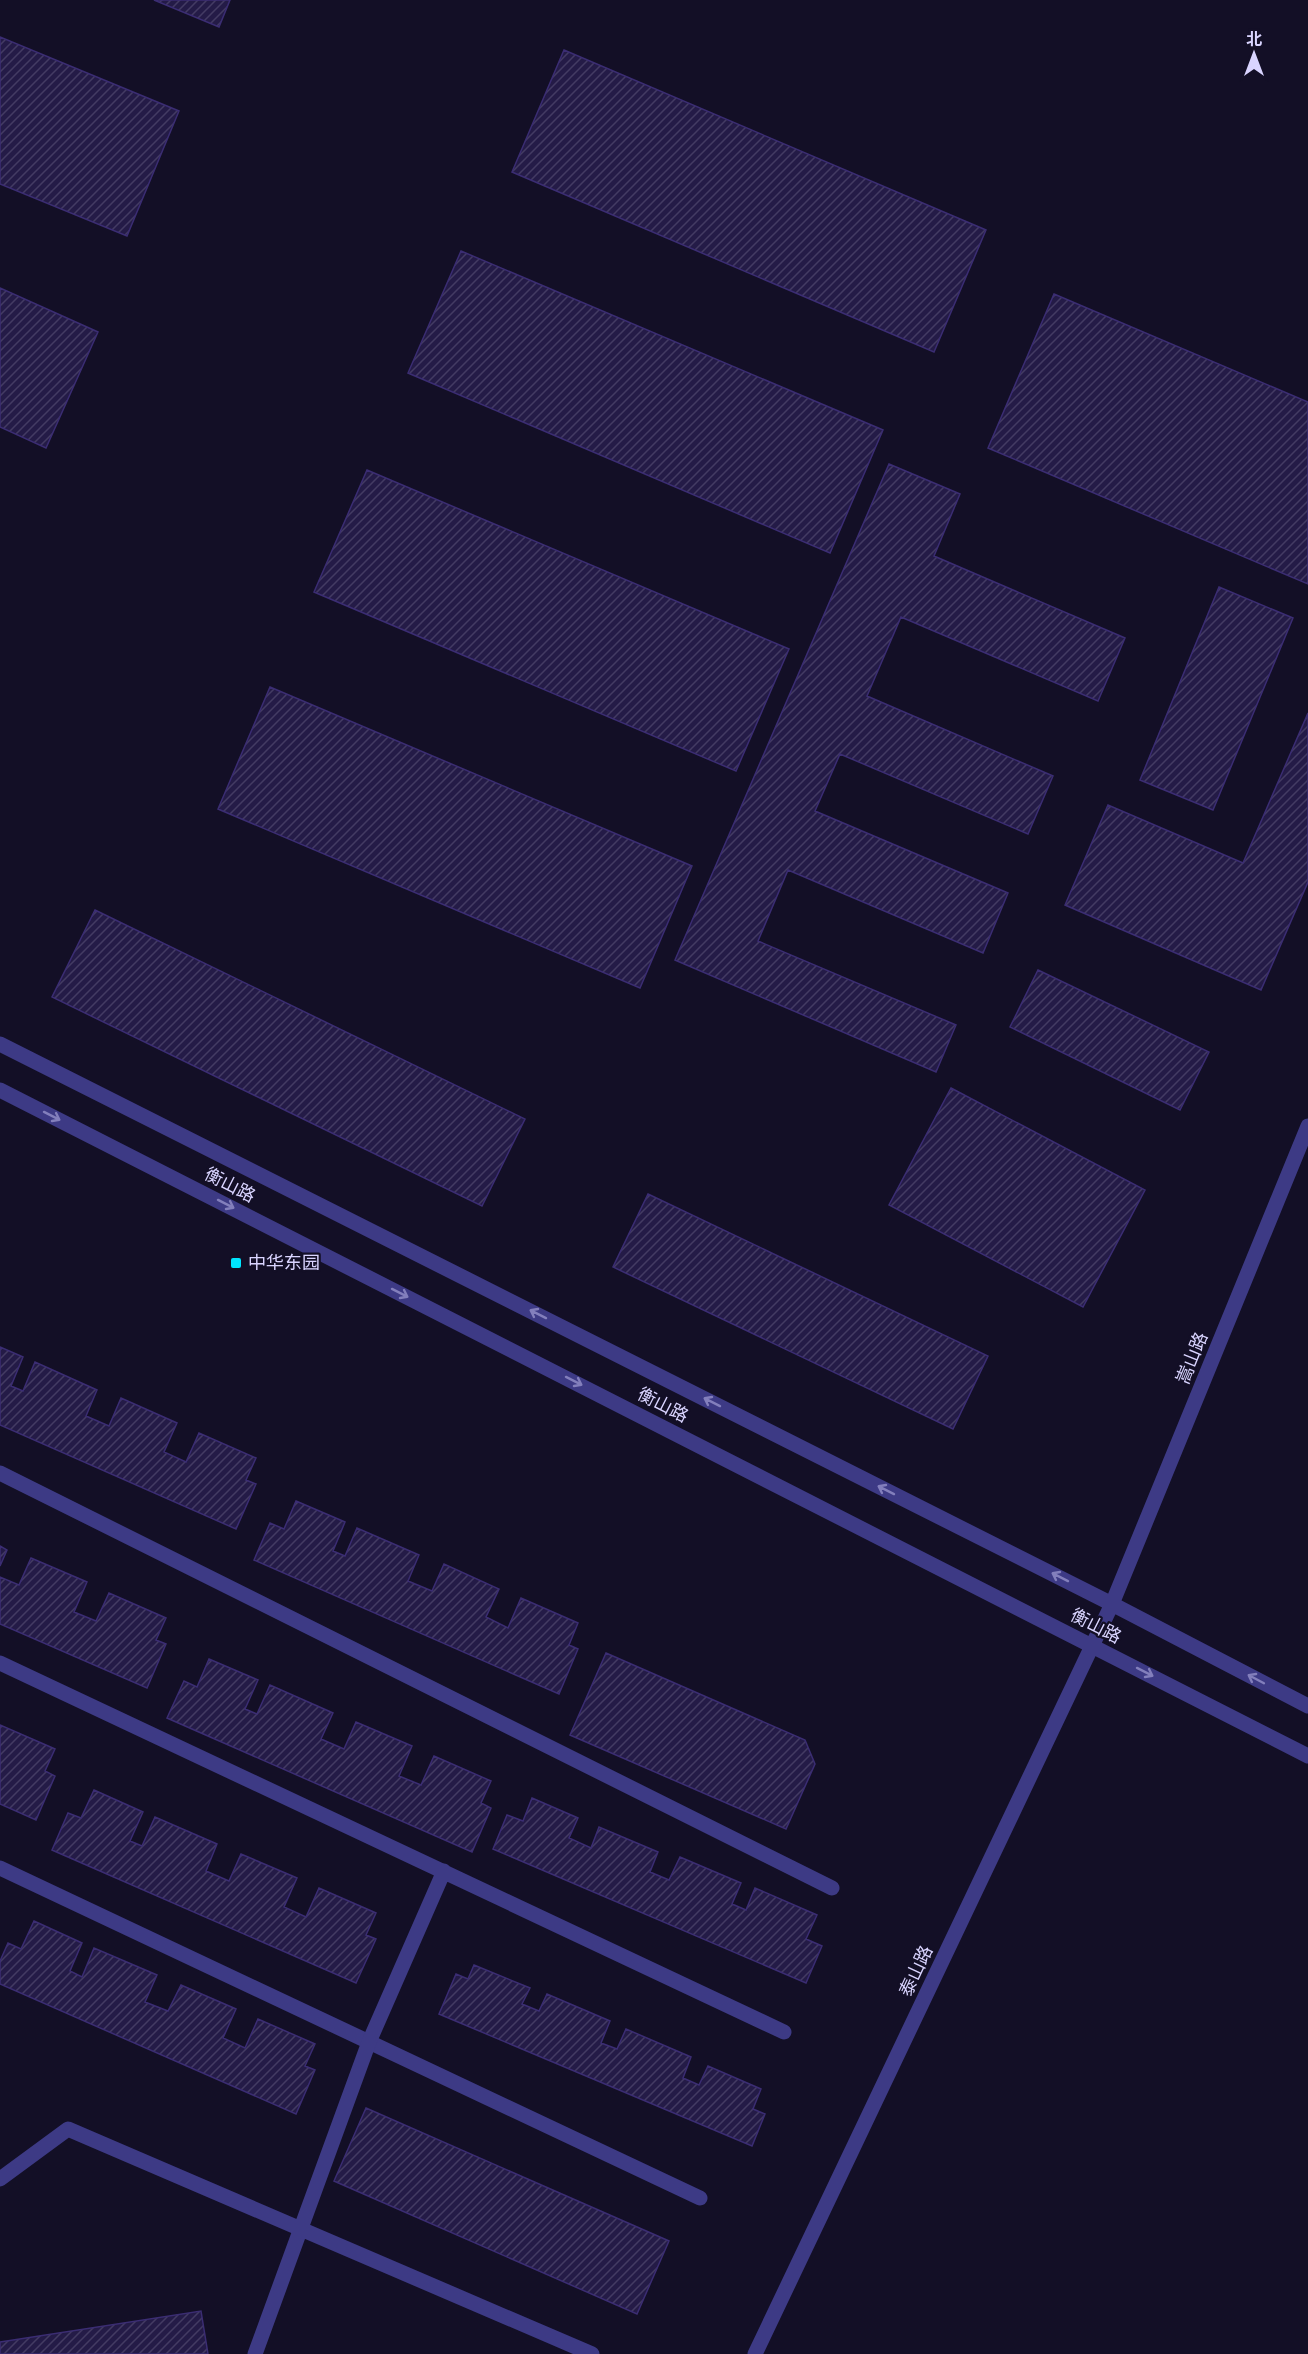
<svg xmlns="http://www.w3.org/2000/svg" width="1308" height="2354" viewBox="0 0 1308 2354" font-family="'Varela Round','Noto Sans SC',sans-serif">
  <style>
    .building { fill: url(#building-hatch); stroke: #3b2d73; stroke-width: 1.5 }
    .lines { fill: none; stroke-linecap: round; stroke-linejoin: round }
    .service { stroke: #3d3a85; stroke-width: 15 }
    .minor { stroke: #3d3a85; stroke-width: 15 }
    .tertiary { stroke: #3d3a85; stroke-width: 15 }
    .oneway { stroke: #837fbc }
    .poi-dot { fill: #00e5ff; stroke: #130f26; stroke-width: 2 }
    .labels { text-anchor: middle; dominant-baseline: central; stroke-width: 4.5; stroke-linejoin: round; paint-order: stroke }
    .street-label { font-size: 18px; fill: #d9d4ff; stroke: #130f26 }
    .poi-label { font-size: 18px; fill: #d9d4ff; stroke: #130f26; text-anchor: start }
  </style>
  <defs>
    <pattern id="building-hatch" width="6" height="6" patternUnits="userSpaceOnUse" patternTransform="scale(1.5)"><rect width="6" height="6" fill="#241b47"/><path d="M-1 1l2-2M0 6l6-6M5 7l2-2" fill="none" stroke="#433b63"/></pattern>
  </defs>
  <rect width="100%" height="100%" fill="#130f26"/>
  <path class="building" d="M154 0H230L219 27Z
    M0 37 179 111 127 236 0 184Z
    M564 50 986 230 934 352 512 172Z
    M461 251 883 430 830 553 408 373Z
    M0 288 98 332 46 448 0 427Z
    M1054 294 1308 402V584L988 448Z
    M889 464 960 494 934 556 1125 638 1098 701 901 617 867 696 1053 776 1028 834 840 754 815 811 1008 893 983 953 788 870 758 941 956 1025 936 1072 675 960Z
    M367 470 789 649 736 771 314 592Z
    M1219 587 1293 618 1213 810 1140 780Z
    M270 687 692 866 640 988 218 809Z
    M1308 713V882L1261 990 1065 905 1108 805 1243 863Z
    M95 910 525 1119 482 1206 52 997Z
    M1038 970 1209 1052 1180 1110 1010 1027Z
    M951 1088 1145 1190 1083 1307 889 1205Z
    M648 1194 988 1356 953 1429 613 1267Z
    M0 1347 23 1357 11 1386 23 1391 35 1362 97 1390 86 1416 109 1426 121 1398 177 1423 164 1452 186 1462 199 1433 256 1458 246 1480 256 1484 236 1529 0 1425Z
    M296 1501 345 1522 333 1551 345 1556 357 1528 419 1555 408 1581 432 1591 444 1564 499 1589 486 1617 508 1628 521 1598 578 1623 569 1645 578 1649 559 1694 254 1560 270 1523 284 1529Z
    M0 1546 7 1550 0 1566Z
    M31 1558 87 1582 74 1612 96 1621 109 1593 166 1618 156 1640 166 1644 147 1688 0 1624V1577L19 1585Z
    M606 1653 805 1740 815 1764 786 1829 570 1735Z
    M209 1659 258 1680 245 1709 257 1714 270 1685 333 1713 321 1739 344 1749 356 1722 412 1746 399 1776 421 1785 434 1756 491 1781 481 1803 491 1808 472 1852 167 1718 184 1681 197 1687Z
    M0 1725 55 1749 45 1771 55 1776 36 1820 0 1804Z
    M94 1790 143 1812 130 1841 142 1846 155 1817 217 1844 206 1871 229 1881 241 1854 297 1878 284 1907 306 1917 319 1888 376 1913 366 1935 376 1939 356 1983 52 1850 68 1813 81 1818Z
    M532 1798 578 1818 569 1838 591 1848 599 1827 658 1852 650 1872 669 1880 680 1857 741 1883 732 1904 746 1910 755 1888 817 1915 806 1939 822 1946 806 1983 493 1849 507 1815 523 1821Z
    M34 1921 82 1943 70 1971 82 1977 94 1948 157 1975 145 2002 168 2011 181 1985 236 2009 223 2038 245 2048 258 2019 315 2044 305 2066 315 2070 296 2114 0 1984V1961L8 1943 21 1949Z
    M474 1965 530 1988 522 2004 539 2011 547 1994 610 2021 601 2043 617 2049 626 2029 691 2057 683 2078 699 2085 708 2066 761 2089 753 2109 765 2114 752 2146 439 2014 456 1974 468 1979Z
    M366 2108 669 2241 637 2314 334 2181Z
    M201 2311 208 2354H0V2342Z"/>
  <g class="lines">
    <path class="service" d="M0 1473 832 1888
      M0 1868 700 2198"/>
    <path class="minor" d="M0 1663 784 2032
      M0 2179 68 2129 592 2354
      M255 2354 369 2042 444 1871"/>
    <path class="tertiary" d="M0 1044 1112 1604 1308 1706
      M0 1090 1308 1756
      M755 2354 1112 1604 1308 1126"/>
  </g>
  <defs><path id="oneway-shaft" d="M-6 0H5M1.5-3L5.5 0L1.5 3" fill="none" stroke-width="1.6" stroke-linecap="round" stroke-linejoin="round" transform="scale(1.5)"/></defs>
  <g class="oneway">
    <use href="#oneway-shaft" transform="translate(52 1116) rotate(27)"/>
    <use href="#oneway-shaft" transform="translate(226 1204) rotate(27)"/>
    <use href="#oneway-shaft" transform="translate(400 1293) rotate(27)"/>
    <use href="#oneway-shaft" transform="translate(538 1314) rotate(-153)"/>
    <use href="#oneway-shaft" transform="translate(574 1381) rotate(27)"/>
    <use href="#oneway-shaft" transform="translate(712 1402) rotate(-153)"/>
    <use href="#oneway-shaft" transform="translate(886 1490) rotate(-153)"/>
    <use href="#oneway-shaft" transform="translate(1060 1577) rotate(-153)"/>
    <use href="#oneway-shaft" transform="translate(1145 1672) rotate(27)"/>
    <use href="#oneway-shaft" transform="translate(1256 1679) rotate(-152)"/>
  </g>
  <rect class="poi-dot" x="230" y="1257" width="12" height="12" rx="3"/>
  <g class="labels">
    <g class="street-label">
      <text transform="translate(230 1185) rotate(27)">衡山路</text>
      <text transform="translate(1192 1358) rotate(-68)">嵩山路</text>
      <text transform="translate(663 1405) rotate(27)">衡山路</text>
      <text transform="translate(1096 1626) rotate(27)">衡山路</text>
      <text transform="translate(916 1971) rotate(-65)">泰山路</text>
    </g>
    <g class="poi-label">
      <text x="248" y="1263">中华东园</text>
    </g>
  </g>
  <g transform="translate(1254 54)" stroke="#130f26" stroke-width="4.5" paint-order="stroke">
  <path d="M0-4.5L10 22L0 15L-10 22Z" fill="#d9d4ff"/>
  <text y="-9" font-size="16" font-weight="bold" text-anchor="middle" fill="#d9d4ff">北</text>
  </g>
</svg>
